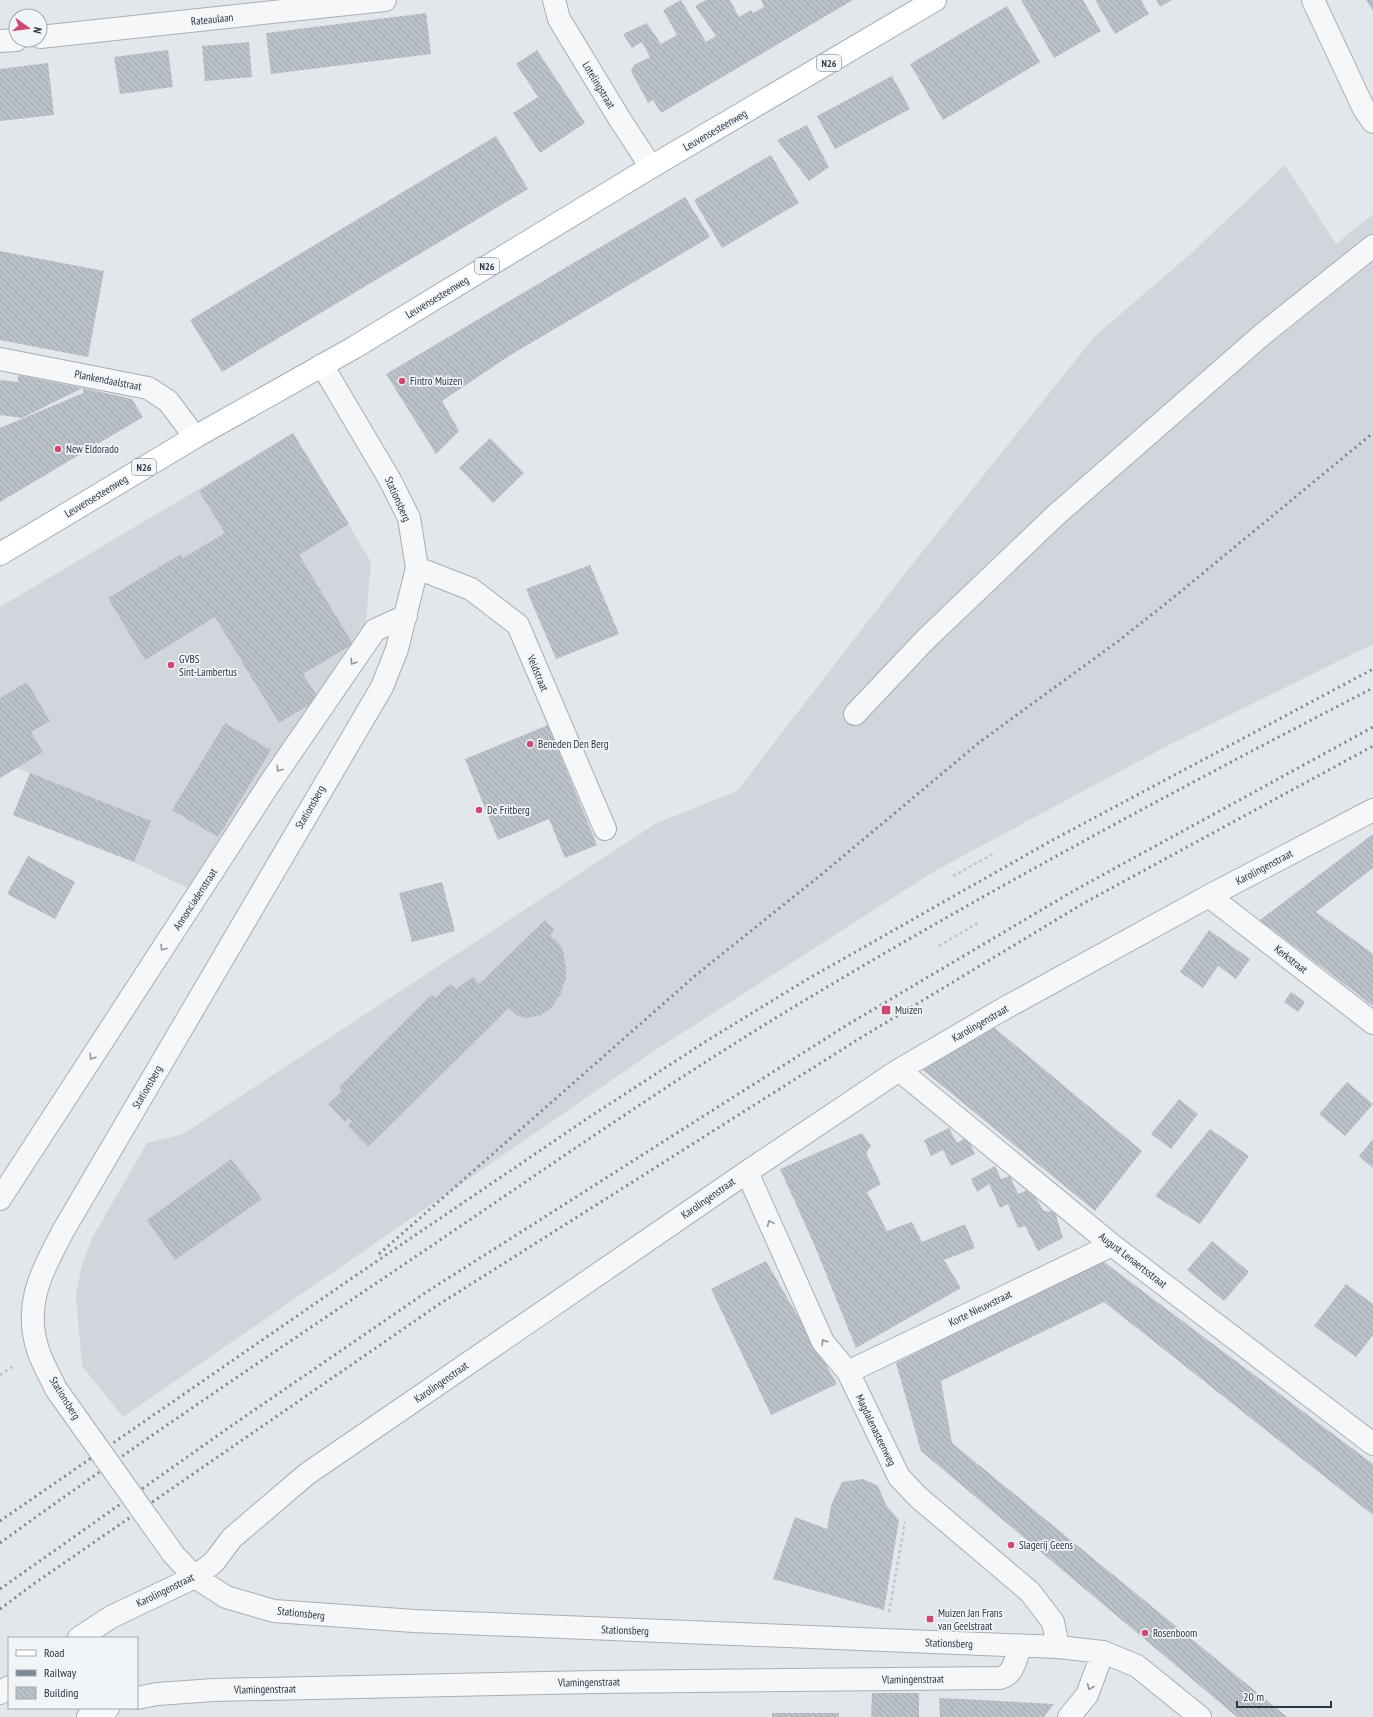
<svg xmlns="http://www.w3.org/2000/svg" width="1373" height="1717" viewBox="0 0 1373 1717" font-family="'PT Sans Narrow',sans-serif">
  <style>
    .built { fill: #d1d6dd }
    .building { fill: url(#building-back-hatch) }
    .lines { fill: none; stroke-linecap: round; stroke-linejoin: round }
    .minor-casing { stroke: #a7aeb5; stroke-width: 24 }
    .major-casing { stroke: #a2adb7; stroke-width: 24 }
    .path { stroke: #c0c5ca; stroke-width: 2.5; stroke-dasharray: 3 3; stroke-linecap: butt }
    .minor { stroke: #f5f7f9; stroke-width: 22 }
    .major { stroke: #fff; stroke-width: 22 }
    .rail { stroke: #7c8895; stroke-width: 3; stroke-dasharray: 2 4; stroke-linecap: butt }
    .minor-bridge-casing { stroke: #a7aeb5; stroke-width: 24; stroke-linecap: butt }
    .minor-bridge { stroke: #f5f7f9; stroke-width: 22 }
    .oneway { stroke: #90969e }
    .poi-dot { fill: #cf486e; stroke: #f2f5f8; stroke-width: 1.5 }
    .labels { text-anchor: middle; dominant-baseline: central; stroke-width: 3.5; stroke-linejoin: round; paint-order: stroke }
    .shield { fill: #f2f5f8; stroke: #666f79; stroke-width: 1 }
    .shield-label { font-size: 10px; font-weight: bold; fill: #2a3643 }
    .street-label { font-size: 11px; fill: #2a3643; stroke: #f2f5f8 }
    .poi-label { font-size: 11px; fill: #2a3643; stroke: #f2f5f8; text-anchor: start }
  </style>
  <defs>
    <pattern id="building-back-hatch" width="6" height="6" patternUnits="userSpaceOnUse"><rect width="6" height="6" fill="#bac1c8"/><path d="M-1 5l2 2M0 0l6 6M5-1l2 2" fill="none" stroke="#a0a6ad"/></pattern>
  </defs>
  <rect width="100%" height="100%" fill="#e2e7eb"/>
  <path class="built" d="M1285 165 1336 244 1373 214V644L1167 746 933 872 654 1051 123 1417 82 1366 76 1296 81 1267 92 1238 147 1143 183 1134 655 824 737 791 899 581 1095 336 1188 256Z
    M293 433 371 562 365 632 193 891 134 862 13 815 30 773 17 768 0 778V607Z"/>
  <path class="building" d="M681 0 706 42 716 36 695 6 706 0H730L739 17 751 10 753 13 764 7 761 0H853L661 113 653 100 648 103 631 71 634 65 650 57 642 42 632 48 623 34 647 23 661 44 677 35 663 10Z
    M1021 0H1083L1101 31 1054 58Z
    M1095 0H1141L1149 14 1115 34Z
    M1156 0H1172L1160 7Z
    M1366 0H1373V11Z
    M1007 6 1040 62 943 120 910 64Z
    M426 13 431 54 271 74 266 33Z
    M249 42 252 77 205 81 202 46Z
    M168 50 173 87 120 94 114 57Z
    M537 50 585 123 540 153 513 113 538 97 516 64Z
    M48 63 54 115 0 121V69Z
    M892 76 910 109 835 149 817 116Z
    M807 125 829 167 809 181 777 140Z
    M496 136 528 189 222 372 190 320Z
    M771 155 799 203 722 248 694 200Z
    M685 197 710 237 509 356 442 401 459 431 436 454 386 374Z
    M0 251 104 271 88 357 0 340Z
    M18 375 83 388 132 399 143 417 0 502V428L83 393V388L22 418 0 415V380L18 382Z
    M293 433 349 524 299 555 353 644 303 674 319 699 279 723 215 617 145 660 108 598 181 554 183 558 225 533 199 491Z
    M490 438 524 473 493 503 459 468Z
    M590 565 619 634 556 659 526 589Z
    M27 682 50 721 31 732 43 752 0 778V698Z
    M225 723 271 750 218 837 172 810Z
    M548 725 597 845 565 858 549 819 498 840 465 759Z
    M30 773 151 821 134 862 13 815Z
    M1373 834V868L1316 912 1373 954V1006L1260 920Z
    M28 856 75 882 55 919 7 894Z
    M442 882 455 931 412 942 399 893Z
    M545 920 554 929 550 936 558 942 563 950 566 968V978L560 995 552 1007 541 1015 527 1018 518 1016 509 1008 368 1147 348 1126 352 1121 349 1118 345 1122 328 1104 342 1091 339 1087 431 995 435 998 450 984 456 989 473 977 479 984Z
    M1209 930 1250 959 1236 979 1218 966 1203 988 1180 972Z
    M1291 992 1305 1002 1298 1012 1284 1002Z
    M990 1024 1142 1151 1095 1211 918 1066Z
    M1347 1082 1373 1104 1345 1136 1319 1114Z
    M1179 1099 1198 1114 1171 1149 1151 1134Z
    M949 1128 957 1143 967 1137 975 1154 951 1166 943 1150 931 1156 924 1140Z
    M1210 1129 1249 1156 1200 1224 1155 1196Z
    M862 1133 871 1146 866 1153 881 1184 867 1192 887 1231 912 1222 922 1242 965 1224 975 1248 944 1260 961 1288 856 1348 814 1244 780 1169Z
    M1373 1139V1168L1359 1156Z
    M231 1159 262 1199 175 1260 147 1220Z
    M995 1166 1001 1179 1010 1176 1018 1194 1030 1189 1044 1211 1055 1212 1063 1238 1038 1251 1025 1226 1018 1228 1008 1204 1000 1208 989 1184 977 1192 971 1179Z
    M1212 1241 1249 1272 1224 1301 1187 1270Z
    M1100 1259 1373 1464V1515L1104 1302 941 1381 952 1443 1287 1717H1237L921 1451 896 1363Z
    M766 1261 837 1384 771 1415 711 1289Z
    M1346 1284 1373 1304V1335L1356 1357 1314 1326Z
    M863 1479 878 1486 886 1505 899 1520 884 1610 773 1579 795 1517 827 1529 831 1505 842 1482Z
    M872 1693H919V1717H871Z
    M939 1698 982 1700 1054 1704 1044 1717H940Z
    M772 1713H839V1717H772Z"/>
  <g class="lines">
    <defs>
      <path id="minor" d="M554 0 559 19 619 118 651 167
        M1313 0 1364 109 1373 122
        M40 37 385 0
        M0 41 16 40
        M0 359 148 388 168 401 195 437
        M417 568 471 589 518 625 605 829
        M855 714 926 639 1057 514 1263 334 1373 246
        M1209 896 1373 1023
        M899 1070 1112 1245 1373 1444
        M747 1172 823 1342 848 1372 899 1477 918 1497 1030 1592 1053 1622 1058 1647
        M0 1199 270 783 375 630 406 616
        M848 1372 1112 1245
        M56 1389C50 1376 42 1363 38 1350 23 1303 42 1272 63 1231L382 687 397 649 417 568 409 518 390 480 322 365
        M149 1520 174 1555 195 1577 226 1597 274 1611 414 1621 1058 1647 1103 1652 1137 1666 1200 1717
        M79 1638 111 1617 195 1577 214 1562 232 1538 307 1474 747 1172 899 1070 1005 1008 1209 896 1373 810
        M0 1693 9 1687
        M137 1698 157 1694 214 1690 596 1682 1000 1678C1014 1675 1016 1658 1020 1646
        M88 1717 108 1708
        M1069 1717 1087 1695 1103 1652"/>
      <path id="major" d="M0 554 195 437 355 347 651 167 935 0"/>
    </defs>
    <use href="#minor" class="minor-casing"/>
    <use href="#major" class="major-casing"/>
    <path class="path" d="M953 876 993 854
      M939 946 979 922
      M0 1375 15 1365
      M889 1612 905 1522"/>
    <use href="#minor" class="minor"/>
    <use href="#major" class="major"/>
    <path class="rail" d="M379 1254 696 975 822 874 981 741 1117 642 1174 597 1373 433
      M0 1521 355 1276 591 1116 708 1040 806 980 1049 842 1373 669
      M0 1543C136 1444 276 1351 415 1257 548 1167 679 1075 817 993 998 885 1185 785 1373 688
      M0 1589 234 1424 428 1291 847 1025 1075 890 1373 727
      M0 1609 35 1583 438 1305 857 1040 1084 903 1373 746"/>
    <defs>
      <path id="minor-bridge" d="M56 1389 149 1520"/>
    </defs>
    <use href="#minor-bridge" class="minor-bridge-casing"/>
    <use href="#minor-bridge" class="minor-bridge"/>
  </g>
  <defs><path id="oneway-chevron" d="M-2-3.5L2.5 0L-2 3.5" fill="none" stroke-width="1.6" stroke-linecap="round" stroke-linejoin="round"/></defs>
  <g class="oneway">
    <use href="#oneway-chevron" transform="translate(353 662) rotate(124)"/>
    <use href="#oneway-chevron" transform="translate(279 769) rotate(124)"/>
    <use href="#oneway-chevron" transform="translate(163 948) rotate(123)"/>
    <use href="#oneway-chevron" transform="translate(92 1057) rotate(123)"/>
    <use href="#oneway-chevron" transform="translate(770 1223) rotate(-114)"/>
    <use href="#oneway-chevron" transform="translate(824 1342) rotate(-122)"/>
    <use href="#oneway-chevron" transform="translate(1090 1687) rotate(112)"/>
  </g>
  <g class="poi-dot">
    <circle cx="402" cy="381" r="4"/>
    <circle cx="58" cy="449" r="4"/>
    <circle cx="171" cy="665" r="4"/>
    <circle cx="530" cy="744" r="4"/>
    <circle cx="479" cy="810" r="4"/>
    <rect x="881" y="1005" width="10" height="10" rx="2"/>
    <circle cx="1011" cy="1545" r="4"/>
    <rect x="926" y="1615" width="8" height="8" rx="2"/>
    <circle cx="1145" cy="1633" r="4"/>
  </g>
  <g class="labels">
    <g class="shield">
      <rect x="817" y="55" width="24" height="16" rx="3"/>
      <rect x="475" y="258" width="24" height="16" rx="3"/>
      <rect x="132" y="459" width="24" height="16" rx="3"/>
    </g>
    <g class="shield-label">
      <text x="829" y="63">N26</text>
      <text x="487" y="266">N26</text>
      <text x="144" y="467">N26</text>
    </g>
    <g class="street-label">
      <text transform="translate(212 19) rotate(-6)">Rateaulaan</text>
      <text transform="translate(599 85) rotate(59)">Lotelingstraat</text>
      <text transform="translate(715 130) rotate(-30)">Leuvensesteenweg</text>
      <text transform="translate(437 297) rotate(-31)">Leuvensesteenweg</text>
      <text transform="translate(108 380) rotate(11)">Plankendaalstraat</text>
      <text transform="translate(96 496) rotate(-31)">Leuvensesteenweg</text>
      <text transform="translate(398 499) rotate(66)">Stationsberg</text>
      <text transform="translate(538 673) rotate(67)">Veldstraat</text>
      <text transform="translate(310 807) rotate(-60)">Stationsberg</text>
      <text transform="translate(1264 867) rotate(-28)">Karolingenstraat</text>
      <text transform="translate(195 899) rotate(-57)">Annonciadenstraat</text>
      <text transform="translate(1291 959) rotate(38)">Kerkstraat</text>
      <text transform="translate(980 1023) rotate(-30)">Karolingenstraat</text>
      <text transform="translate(147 1087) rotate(-60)">Stationsberg</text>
      <text transform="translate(708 1198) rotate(-35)">Karolingenstraat</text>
      <text transform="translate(1133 1260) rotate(38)">August Lenaertsstraat</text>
      <text transform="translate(980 1308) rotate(-26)">Korte Nieuwstraat</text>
      <text transform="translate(441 1382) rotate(-35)">Karolingenstraat</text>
      <text transform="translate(65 1398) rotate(58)">Stationsberg</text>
      <text transform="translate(876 1430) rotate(64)">Magdalenasteenweg</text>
      <text transform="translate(165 1590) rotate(-26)">Karolingenstraat</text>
      <text transform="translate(301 1613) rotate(6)">Stationsberg</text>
      <text transform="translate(625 1630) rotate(2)">Stationsberg</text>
      <text transform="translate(949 1643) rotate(2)">Stationsberg</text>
      <text transform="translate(913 1679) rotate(-1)">Vlamingenstraat</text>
      <text transform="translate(589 1682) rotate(-1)">Vlamingenstraat</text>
      <text transform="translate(265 1689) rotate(-1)">Vlamingenstraat</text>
    </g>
    <g class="poi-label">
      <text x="410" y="381">Fintro Muizen</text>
      <text x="66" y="449">New Eldorado</text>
      <text x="179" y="659">GVBS<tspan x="179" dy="13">Sint-Lambertus</tspan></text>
      <text x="538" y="744">Beneden Den Berg</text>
      <text x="487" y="810">De Fritberg</text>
      <text x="895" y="1010">Muizen</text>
      <text x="1019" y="1545">Slagerij Geens</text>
      <text x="938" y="1613">Muizen Jan Frans<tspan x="938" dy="13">van Geelstraat</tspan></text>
      <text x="1153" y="1633">Rosenboom</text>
    </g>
  </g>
  <rect x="8" y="1637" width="130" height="72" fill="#f2f5f8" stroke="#a2a9b0"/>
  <rect x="16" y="1650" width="20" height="6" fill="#ffffff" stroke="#a2a9b0"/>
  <text x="44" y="1657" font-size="12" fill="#2a3643">Road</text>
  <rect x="16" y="1670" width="20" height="6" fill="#7c8895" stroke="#a2a9b0"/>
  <text x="44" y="1677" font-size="12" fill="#2a3643">Railway</text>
  <rect x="16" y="1687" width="20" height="12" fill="url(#building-back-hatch)" stroke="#a2a9b0"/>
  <text x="44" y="1697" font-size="12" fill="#2a3643">Building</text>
  <g transform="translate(28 28) rotate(104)"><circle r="19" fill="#f2f5f8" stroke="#a2a9b0"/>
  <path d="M0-3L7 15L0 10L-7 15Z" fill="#cf486e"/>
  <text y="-6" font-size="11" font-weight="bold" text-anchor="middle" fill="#2a3643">N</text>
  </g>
  <path d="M1237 1701v6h94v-6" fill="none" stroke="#2a3643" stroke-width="2"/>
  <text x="1243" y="1701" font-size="12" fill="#2a3643" stroke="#f2f5f8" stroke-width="3" paint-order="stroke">20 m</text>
</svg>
